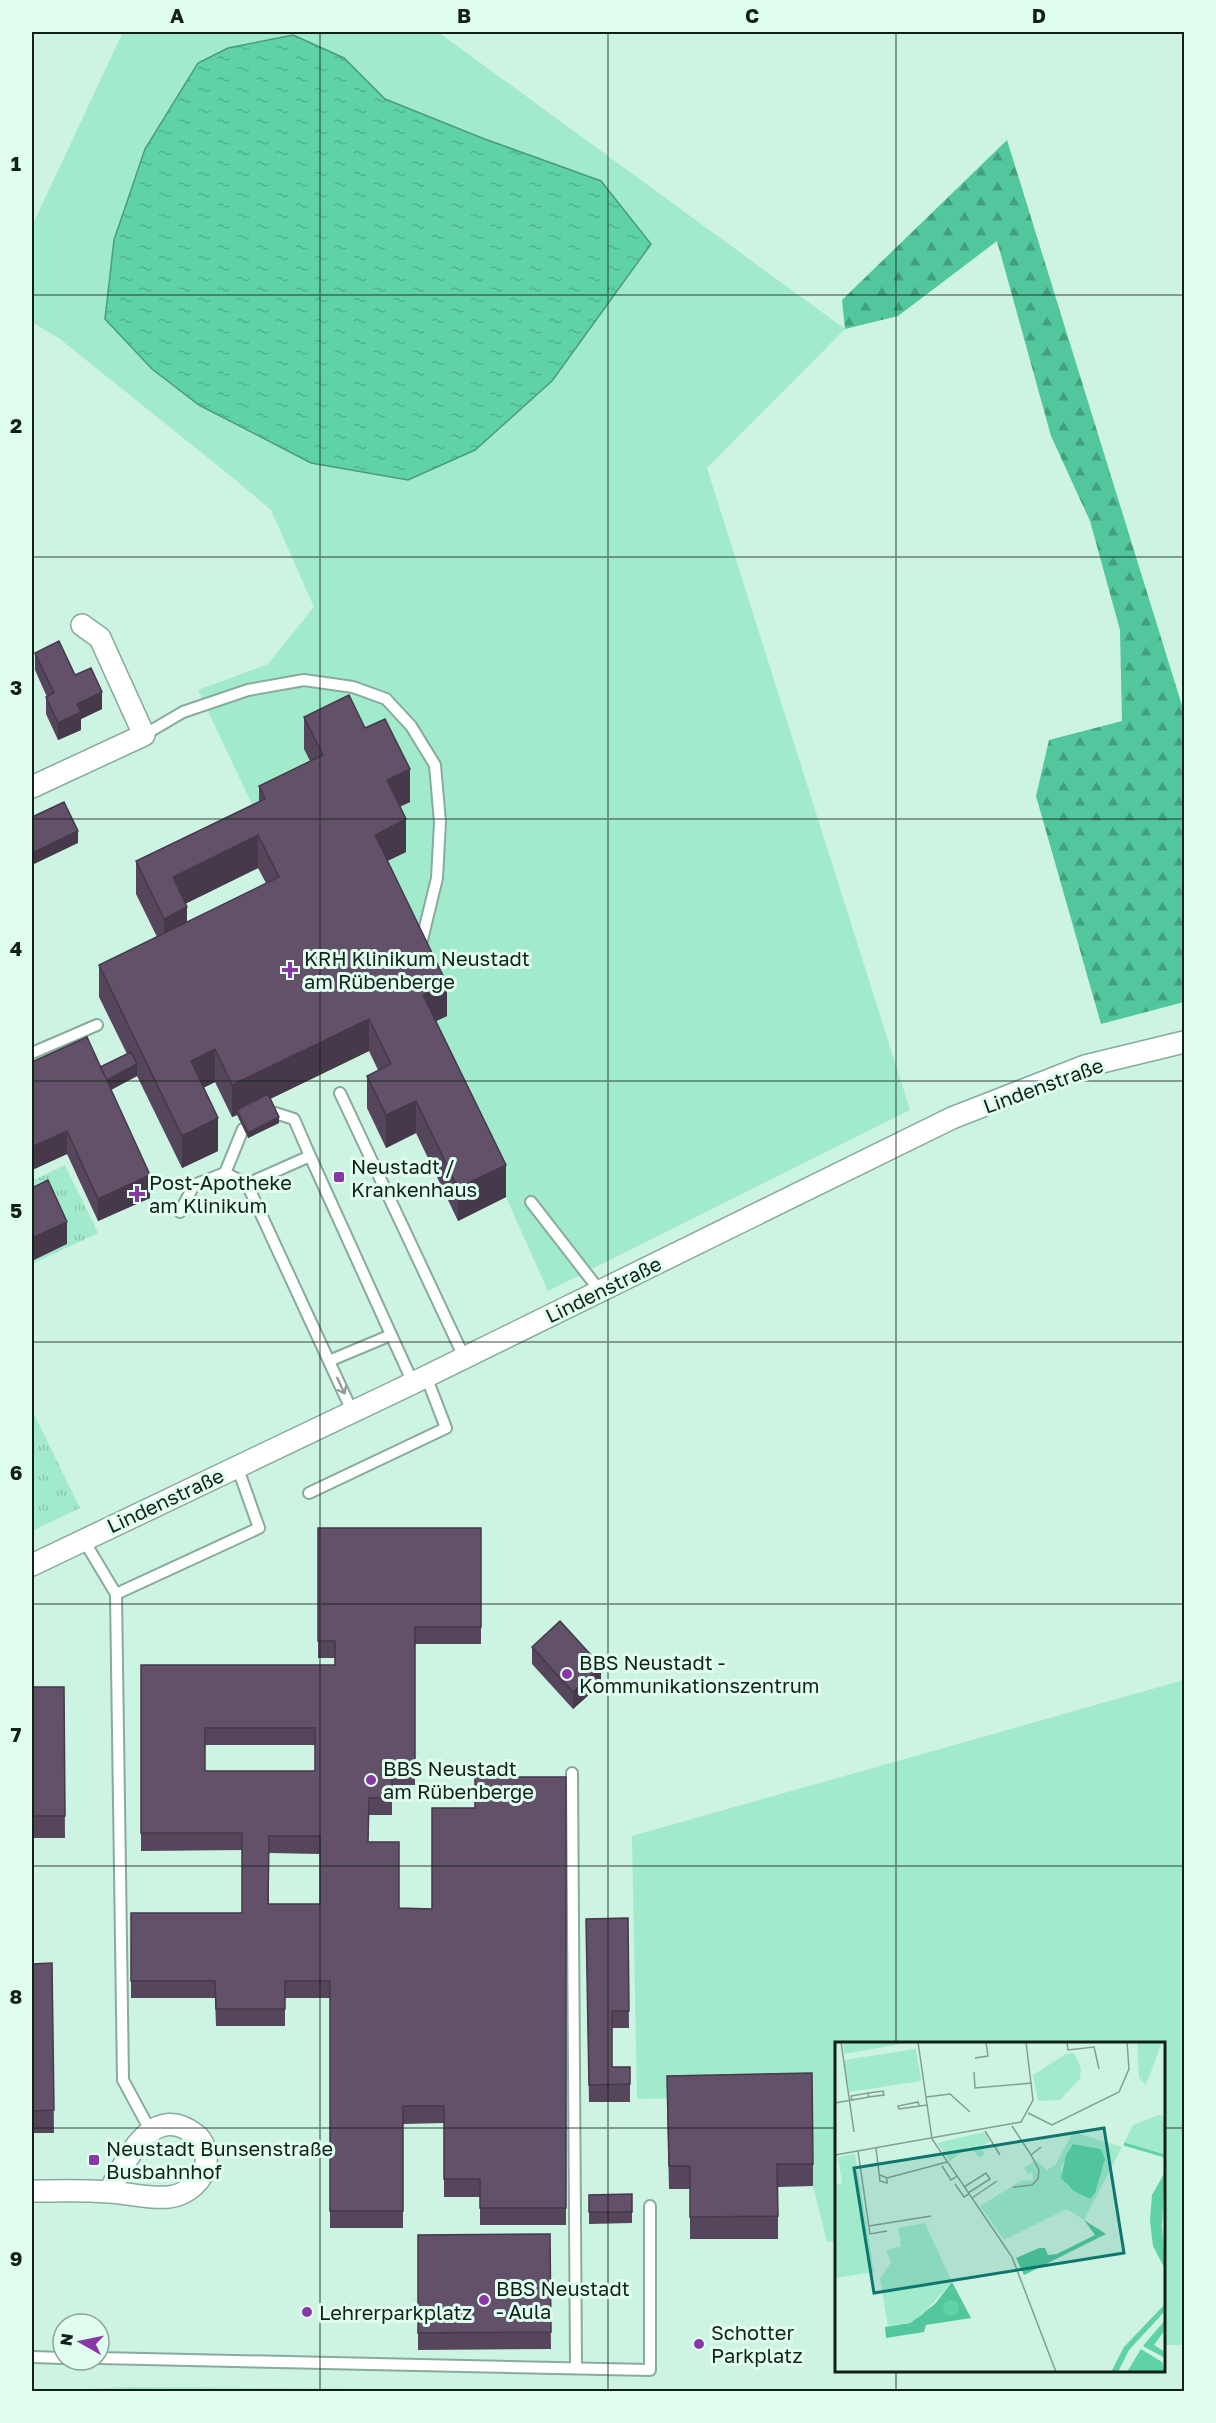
<svg xmlns="http://www.w3.org/2000/svg" width="1216" height="2423" viewBox="0 0 1216 2423" font-family="'Golos Text',sans-serif">
  <style>
    .grass { fill: url(#grass-tufts) }
    .forest { fill: url(#forest-firs) }
    .green { fill: #a2eacc; fill-rule: evenodd }
    .water { fill: url(#water-ripples); stroke: #489d7d; stroke-width: 1.5 }
    .lines { fill: none; stroke-linecap: round; stroke-linejoin: round }
    .lane-casing { stroke: #87ab9c; stroke-width: 14 }
    .street-casing { stroke: #87ab9c; stroke-width: 24 }
    .lane { stroke: #fff; stroke-width: 10 }
    .street { stroke: #fff; stroke-width: 21 }
    .wall { fill: #55465b; fill-rule: evenodd }
    .shaded-wall { fill: #45394a }
    .building { fill: #63516a; stroke: #45394a; stroke-width: 1.5; fill-rule: evenodd }
    .oneway { stroke: #949b98 }
    .grid { fill: none; stroke: #12201a; stroke-width: 1.5; stroke-opacity: 0.55 }
    .poi-dot { fill: #8a37a6; stroke: #e0fef0; stroke-width: 2 }
    .labels { text-anchor: middle; dominant-baseline: central; stroke-width: 6; stroke-linejoin: round; paint-order: stroke }
    .poi-label { font-size: 20px; fill: #12201a; stroke: #e0fef0; text-anchor: start }
    .street-label { font-size: 20px; fill: #12201a; stroke: #e0fef0 }
    .inset-river { fill: none; stroke: #5fd2a7; stroke-width: 3 }
    .inset-road { fill: none; stroke: #829f92; stroke-width: 1.5 }
    .view { fill: #0f766e; fill-opacity: 0.15; stroke: #0f766e; stroke-width: 3 }
    .inset-edge { fill: none; stroke: #12201a; stroke-width: 3 }
    .neatline { fill: none; stroke: #12201a; stroke-width: 2 }
    .grid-label { font-size: 20px; text-anchor: middle; font-weight: bold; fill: #12201a }
  </style>
  <defs>
    <pattern id="grass-tufts" width="24" height="20" patternUnits="userSpaceOnUse" patternTransform="scale(1.5)"><rect width="24" height="20" fill="#a2eacc"/><path d="M3 7l-1-3M5 7V3M7 7l1-3M15 17l-1-3M17 17v-4M19 17l1-3" fill="none" stroke="#8ac8af"/></pattern>
    <pattern id="forest-firs" width="22" height="20" patternUnits="userSpaceOnUse" patternTransform="scale(1.5)"><rect width="22" height="20" fill="#52c69d"/><path d="M5 1l3.5 6h-7zM16 11l3.5 6h-7z" fill="#43a07f"/></pattern>
    <pattern id="water-ripples" width="26" height="14" patternUnits="userSpaceOnUse" patternTransform="scale(1.5)"><rect width="26" height="14" fill="#5fd2a7"/><path d="M2 4q2-2 4 0t4 0M15 11q2-2 4 0t4 0" fill="none" stroke="#52b48f"/></pattern>
  </defs>
  <rect width="100%" height="100%" fill="#cdf3e2"/>
  <path class="grass" d="M65 1165 98 1233 32 1264V1181Z
    M32 1410 80 1508 32 1531Z
    M131 2387 653 2391H33Z"/>
  <path class="forest" d="M1007 140 1184 712V1002L1101 1024 1036 796 1049 740 1122 721 1120 630 1090 521 1051 436 997 241 898 316 845 329 842 300Z"/>
  <path class="green" d="M123 32H438L845 329 707 468 910 1110 548 1291 506 1197 423 1027 446 1016 304 749 323 787 259 819 198 690 268 664 314 607 271 510 238 482 60 339 32 322V226ZM344 58 385 99 482 138 114 240 145 149 198 63Z
    M1184 1680V2345H1164V2044H836V2241L827 2242 813 2186 812 2096 637 2099 632 1836Z"/>
  <path class="water" d="M293 35 344 58 385 99 482 138 601 181 651 244 552 381 475 450 408 480 311 463 199 405 152 369 105 319 114 240 145 149 198 63 228 48Z"/>
  <g class="lines">
    <defs>
      <path id="lane" d="M144 735 183 712 248 690 304 680 353 687 386 699 411 726 435 765 440 822 437 878 420 948
        M32 1053 97 1025
        M340 1093 464 1357
        M275 1113 294 1119 310 1156
        M225 1173 243 1129
        M531 1202 600 1291
        M180 1212 194 1185 225 1173 247 1184
        M329 1361 391 1335
        M352 1411 247 1184 310 1156 413 1383
        M309 1493 446 1428 426 1376
        M83 1539 116 1594 123 2080 150 2130
        M116 1594 259 1528 237 1466
        M572 1773 576 2368
        M32 2357 63 2358
        M99 2358 650 2370V2206"/>
      <path id="street" d="M32 787 144 735 100 638 82 625
        M32 1565 413 1383 952 1118 1085 1066 1184 1042
        M32 2191C57 2191 83 2190 109 2192 128 2193 150 2199 169 2197 186 2195 204 2181 206 2163 207 2153 204 2141 196 2135 152 2100 126 2161 109 2192"/>
    </defs>
    <use href="#lane" class="lane-casing"/>
    <use href="#street" class="street-casing"/>
    <use href="#lane" class="lane"/>
    <use href="#street" class="street"/>
  </g>
  <path class="wall" d="M35 653 75 675 102 709 81 719V730L58 740 46 714V697H47L35 670Z
    M304 717 365 728 410 802 400 806 406 852 387 861 447 1016 436 1021 506 1197 458 1221 416 1133 386 1148 367 1108V1076L378 1070 369 1051 270 1099 279 1123 248 1138 237 1115 232 1117 215 1082 203 1088 218 1151 182 1168 137 1076 111 1090 150 1198 98 1221 67 1154 32 1170 100 1067 127 1054 99 997V965L157 937 136 894V861L259 801V786L310 761 304 749ZM258 868 266 883 187 922 186 903Z
    M318 1528H481V1644H415V1785H392V1815H369L368 1842 399 1908 432 1909 475 1808 566 1777V2225H480V2197H444V2123L403 2124V2228H330V1998H285V2026H216L215 1998H131V1913H242V1850L141 1851V1665H335V1658H318ZM205 1745H315V1771H205ZM269 1853 320 1854V1904H269Z
    M532 1647 601 1684 573 1709 532 1664Z
    M32 1687H64L65 1838H32Z
    M628 1918 629 2028H612V2067H630V2102H589L586 1919Z
    M52 1963 54 2133H32V1964Z
    M667 2099 813 2164V2186L778 2187V2239H690V2189H669Z
    M632 2194V2223L589 2224V2195Z
    M550 2234 551 2349 418 2350V2235Z"/>
  <path class="shaded-wall" d="M102 692V709L81 719V730L58 740V723L77 704Z
    M410 769V802L387 813V780Z
    M406 819V852L375 867V835Z
    M78 831V843L32 865V853Z
    M258 835V868L173 910V877Z
    M187 907V939L164 951V919Z
    M447 984V1016L423 1027V995Z
    M369 1019V1051L239 1114 237 1110V1115L232 1117V1085Z
    M215 1049V1082L191 1094V1061Z
    M137 1064V1076L103 1094V1083Z
    M416 1101V1133L386 1148V1115Z
    M279 1117V1123L248 1138V1133Z
    M218 1118V1151L182 1168V1136Z
    M67 1131V1154L32 1170V1147Z
    M506 1165V1197L458 1221V1188Z
    M150 1175V1198L98 1221V1199Z
    M67 1222V1244L32 1261V1238Z
    M601 1666V1684L573 1709V1692Z"/>
  <path class="building" d="M59 641 75 675 91 668 102 692 77 704 81 712 58 723 46 697 54 693 35 653Z
    M349 695 365 728 385 719 410 769 387 780 406 819 375 835 447 984 423 995 506 1165 458 1188 416 1101 386 1115 367 1076 391 1064 369 1019 232 1085 215 1049 191 1061 218 1118 182 1136 99 965 279 877 258 835 173 877 187 907 164 919 136 861 265 799 259 786 323 755 304 717Z
    M64 802 78 831 32 853V817Z
    M87 1037 150 1175 98 1199 67 1131 32 1147V1062Z
    M131 1052 137 1064 107 1080 100 1067Z
    M268 1094 279 1117 248 1133 237 1110Z
    M48 1180 67 1222 32 1238V1188Z
    M318 1528H481V1627H415V1767H392V1798H369L368 1842H399V1908L432 1909V1808H475V1777H566V2208H480V2179H444V2106H403V2211H330V1981H285V2009H216L215 1981H131V1913H242V1833H141V1665H335V1641H318ZM205 1728H315V1771H205ZM269 1836H320V1904H268Z
    M560 1621 601 1666 573 1692 532 1647Z
    M32 1687H64L65 1816H32Z
    M628 1918 629 2011H612V2067H630V2084L589 2085 586 1919Z
    M52 1963 54 2110 32 2111V1964Z
    M812 2073 813 2164H777L778 2216 690 2217V2166H669L667 2076Z
    M632 2194V2212H589V2195Z
    M550 2234 551 2332 418 2333V2235Z"/>
  <defs><path id="oneway-shaft" d="M-6 0H5M1.5-3L5.5 0L1.5 3" fill="none" stroke-width="1.6" stroke-linecap="round" stroke-linejoin="round" transform="scale(1.5)"/></defs>
  <use class="oneway" href="#oneway-shaft" transform="translate(341 1386) rotate(65)"/>
  <path class="grid" d="M320 32V2392M608 32V2392M896 32V2044M32 295H1184M32 557H1184M32 819H1184M32 1081H1184M32 1342H1184M32 1604H1184M32 1866H1184M32 2128H836M1164 2128H1184M896 2370V2392"/>
  <g class="poi-dot">
    <path d="M287 961h6v6h6v6h-6v6h-6v-6h-6v-6h6z"/>
    <rect x="333" y="1171" width="12" height="12" rx="3"/>
    <path d="M134 1185h6v6h6v6h-6v6h-6v-6h-6v-6h6z"/>
    <circle cx="567" cy="1674" r="6"/>
    <circle cx="371" cy="1780" r="6"/>
    <rect x="88" y="2154" width="12" height="12" rx="3"/>
    <circle cx="484" cy="2300" r="6"/>
    <circle cx="307" cy="2312" r="6"/>
    <circle cx="699" cy="2344" r="6"/>
  </g>
  <g class="labels">
    <g class="poi-label">
      <text x="304" y="958">KRH Klinikum Neustadt<tspan x="304" dy="23">am Rübenberge</tspan></text>
      <text x="351" y="1166">Neustadt /<tspan x="351" dy="23">Krankenhaus</tspan></text>
      <text x="149" y="1182">Post-Apotheke<tspan x="149" dy="23">am Klinikum</tspan></text>
      <text x="579" y="1662">BBS Neustadt -<tspan x="579" dy="23">Kommunikationszentrum</tspan></text>
      <text x="383" y="1768">BBS Neustadt<tspan x="383" dy="23">am Rübenberge</tspan></text>
      <text x="106" y="2148">Neustadt Bunsenstraße<tspan x="106" dy="23">Busbahnhof</tspan></text>
      <text x="496" y="2288">BBS Neustadt<tspan x="496" dy="23">- Aula</tspan></text>
      <text x="319" y="2312">Lehrerparkplatz</text>
      <text x="711" y="2332">Schotter<tspan x="711" dy="23">Parkplatz</tspan></text>
    </g>
    <g class="street-label">
      <text transform="translate(1043 1085) rotate(-20)">Lindenstraße</text>
      <text transform="translate(603 1289) rotate(-26)">Lindenstraße</text>
      <text transform="translate(165 1500) rotate(-25)">Lindenstraße</text>
    </g>
  </g>
  <g transform="translate(835 2042)">
    <rect width="330" height="330" fill="#cdf3e2"/>
    <path d="M302 0H327L311 43 304 36ZM324 73 330 74V112L289 101 298 83ZM149 90 155 99 146 105 150 112 144 116 135 104 115 119 102 101ZM20 112 39 230 0 236V143L7 141 3 115Z" fill="#a2eacc"/>
    <path d="M249 178 271 192 189 233 181 216 204 206H210L213 213 222 212 260 193ZM117 240 136 276 91 283 89 290 51 296 50 285 75 281 100 262Z" fill="#52c69d"/>
    <path d="M8 0H77L9 12Z" fill="#a2eacc"/>
    <path d="M81 7 86 39 14 50 9 18ZM239 11 246 26 245 37 225 58 203 59 198 33 231 12ZM238 90 287 105 249 178 232 167 169 198 145 164 186 139 198 138 197 130 193 132 189 126 201 118 212 128 221 122ZM238 102 266 107 269 122 255 157 231 142 226 126ZM90 181 117 240 88 272 75 281 53 284 45 237 56 220 51 208 66 204 63 186Z" fill="#a2eacc" fill-rule="evenodd"/>
    <path d="M238 102 266 107 270 117 260 151 255 157 239 149 226 136 231 113ZM330 130 327 183 330 227 318 204 315 179 317 153ZM108 266a8 8 0 1 1 16 0a8 8 0 1 1-16 0ZM330 262V269L294 308 283 330H276L289 305ZM330 278V288L319 303 330 310V316L308 304ZM306 307 327 320 330 330H292Z" fill="#5fd2a7"/>
    <path class="inset-river" d="M289 102 330 114"/>
    <path class="inset-road" d="M6 0 19 90M83 0 97 97 177 215 221 330M232 0 233 8 259 5 264 27M140 16 153 14 151 0M139 30 140 46 197 41M91 55 115 52 135 70M17 58 16 54 33 51 48 49 49 53 34 55 33 51M0 61 34 55M84 64 83 60 63 64 64 67 92 63M193 71 217 83 284 50 294 27 292 0M177 84 196 113 206 105M150 89 165 113M41 106 45 139 52 141V136L45 133M23 109 35 192 52 189M0 113 186 80 198 58 191 0M107 124 116 138 122 134M52 136 112 120M120 142 129 155 134 152M129 145 151 131 155 137 133 151M178 145 197 143 203 137 204 128 196 113M137 156 162 139M34 184 96 174"/>
    <path class="view" d="M269 86 289 211 39 251 19 126Z"/>
    <rect width="330" height="330" class="inset-edge"/>
  </g>
  <rect width="1216" height="2423" fill="none" stroke="#e0fef0" stroke-width="66"/>
  <g transform="translate(81 2342) rotate(279)"><circle r="28" fill="#e0fef0" stroke="#8ea59a" stroke-width="1.5"/>
  <path d="M0-4.5L10 22L0 15L-10 22Z" fill="#8a37a6"/>
  <text y="-9" font-size="16" font-weight="bold" text-anchor="middle" fill="#12201a">N</text>
  </g>
  <rect x="33" y="33" width="1150" height="2357" class="neatline"/>
  <g class="grid-label">
    <text x="177" y="23">A</text>
    <text x="464" y="23">B</text>
    <text x="752" y="23">C</text>
    <text x="1039" y="23">D</text>
    <text x="16" y="171">1</text>
    <text x="16" y="433">2</text>
    <text x="16" y="695">3</text>
    <text x="16" y="956">4</text>
    <text x="16" y="1218">5</text>
    <text x="16" y="1480">6</text>
    <text x="16" y="1742">7</text>
    <text x="16" y="2004">8</text>
    <text x="16" y="2266">9</text>
  </g>
</svg>
